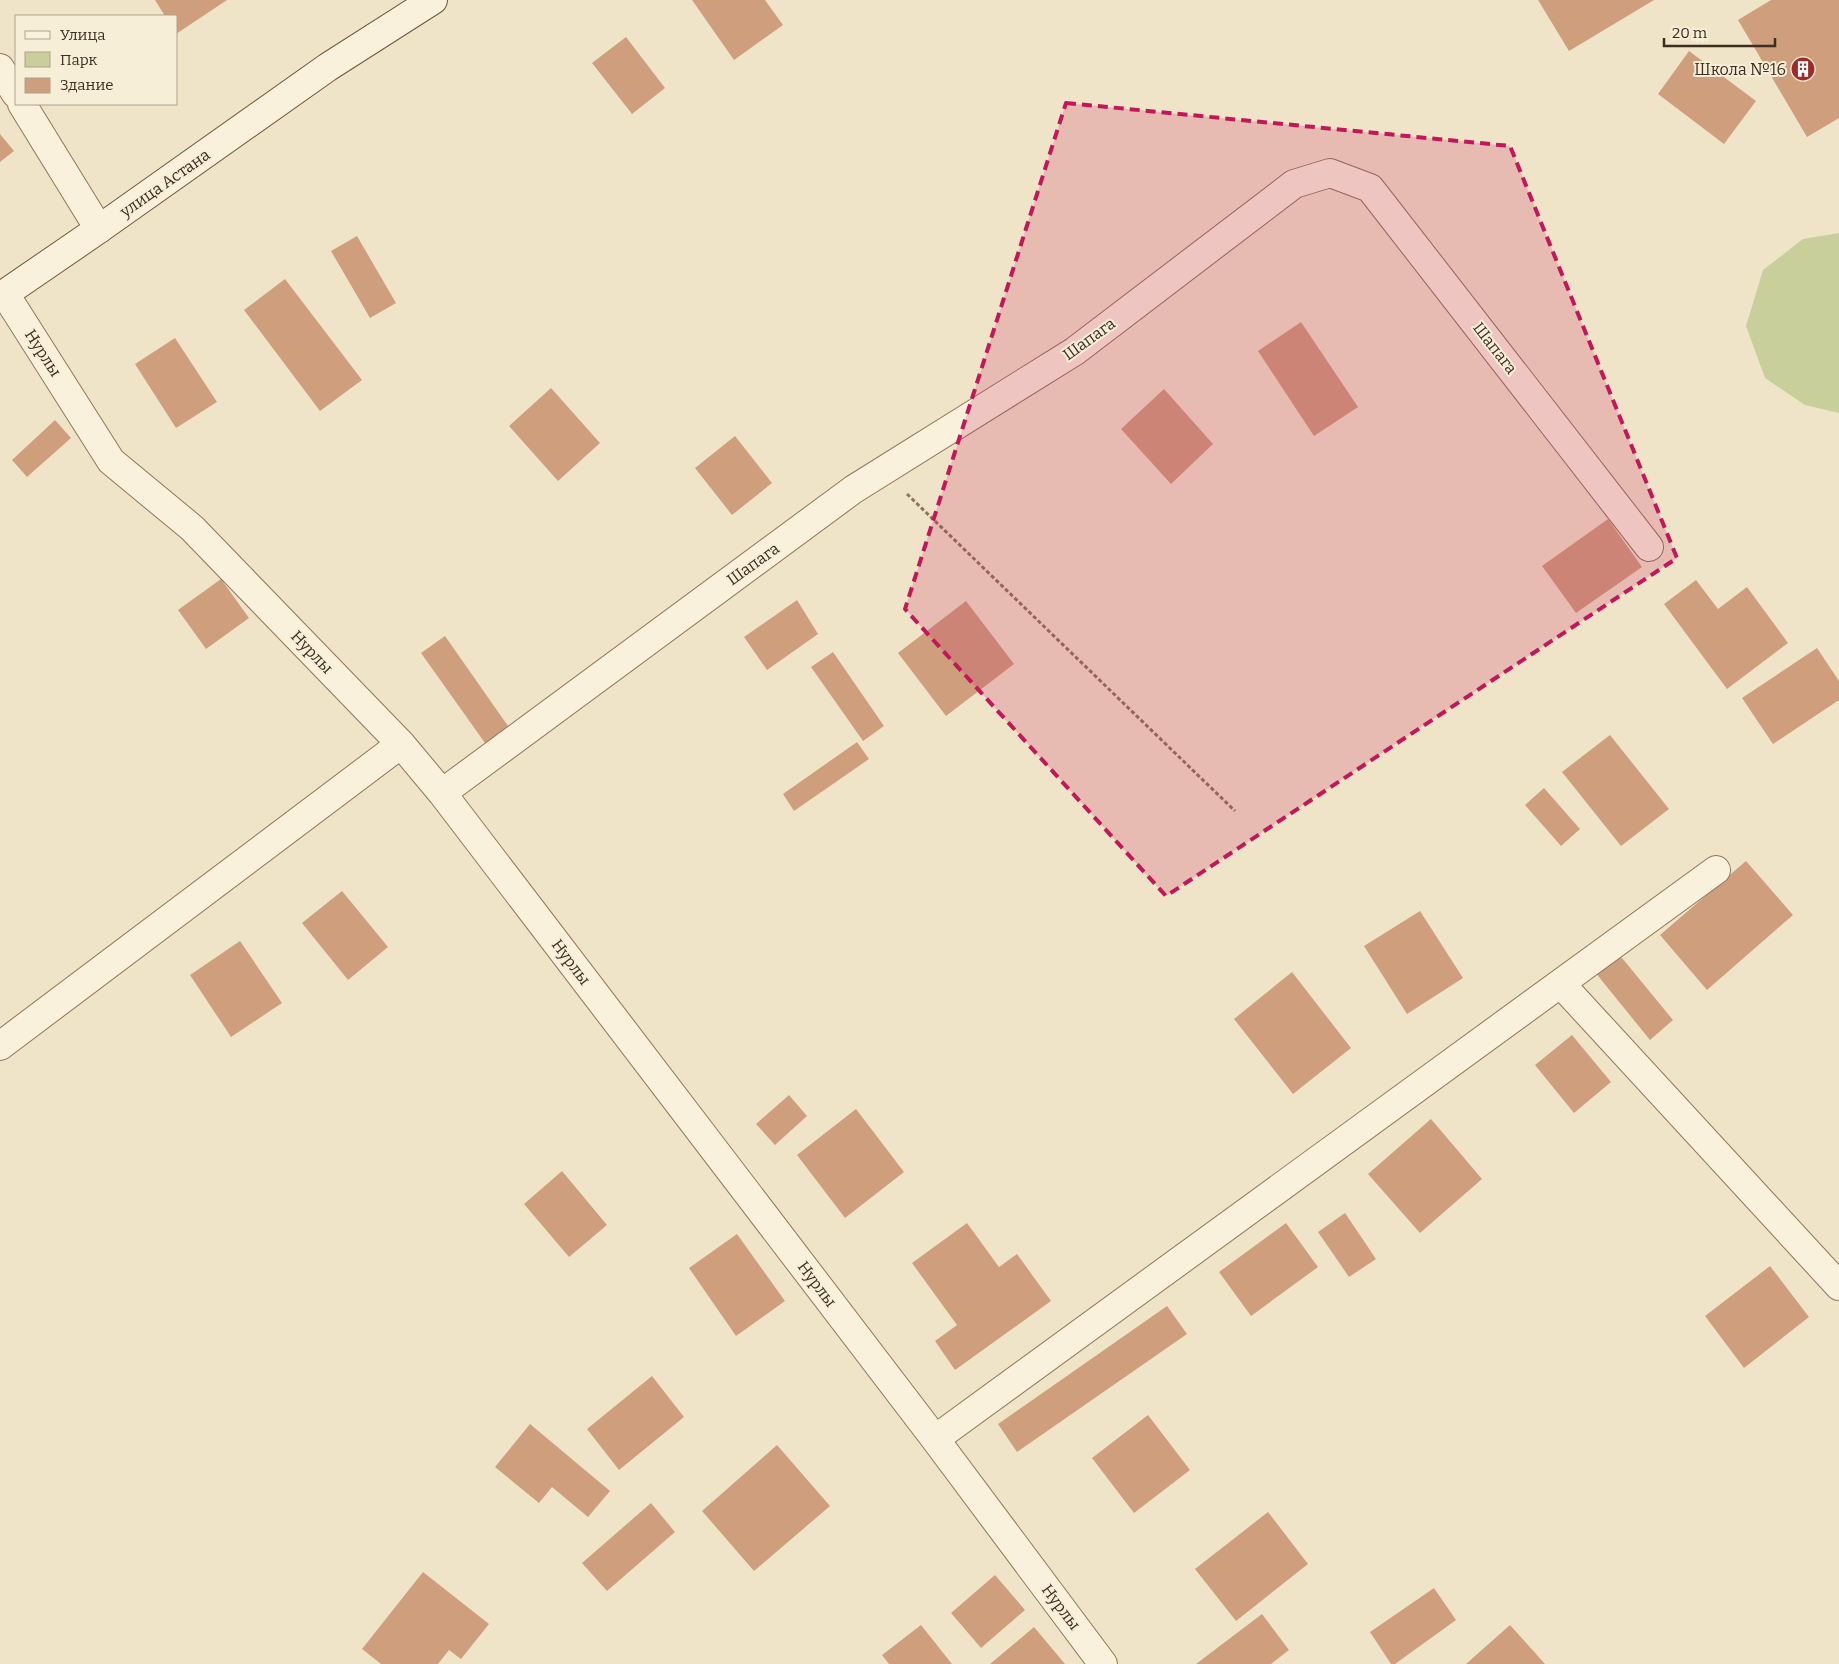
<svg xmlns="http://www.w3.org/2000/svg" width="1839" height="1664" viewBox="0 0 1839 1664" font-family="Bitter,serif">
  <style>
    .green { fill: #c9cf9b }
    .building { fill: #cf9f7d }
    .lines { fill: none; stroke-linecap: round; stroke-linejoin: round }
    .street-casing { stroke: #8d765c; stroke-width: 30 }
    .secondary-casing { stroke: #6f573f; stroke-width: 30 }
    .path { stroke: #8d765c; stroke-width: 3; stroke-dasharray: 4 2.5; stroke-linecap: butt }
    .street { stroke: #faf1dc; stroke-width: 28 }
    .secondary { stroke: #faf1dc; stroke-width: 28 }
    .marked { fill: #c2185b; fill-opacity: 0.2; stroke: #c2185b; stroke-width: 4; stroke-dasharray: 10 6; stroke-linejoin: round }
    .labels { text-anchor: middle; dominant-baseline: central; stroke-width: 4; stroke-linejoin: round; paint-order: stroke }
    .poi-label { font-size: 16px; fill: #3d2e20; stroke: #f7eed8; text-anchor: end }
    .street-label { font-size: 16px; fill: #3d2e20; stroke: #f7eed8 }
  </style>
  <rect width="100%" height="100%" fill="#f0e4c8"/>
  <path class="green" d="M1839 233V413L1805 405 1765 378 1746 326 1763 270 1803 239Z"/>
  <path class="building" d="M155 0H227L176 34V16H165Z
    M692 0H765L783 25 734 60Z
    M1538 0H1654L1569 51Z
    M1771 0H1839V118L1807 137 1738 20Z
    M626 37 665 88 632 114 592 63Z
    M1689 51 1756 101 1724 144 1658 94Z
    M0 134 14 151 0 162Z
    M357 236 396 303 370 318 331 251Z
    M285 279 362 380 320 411 244 310Z
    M1301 322 1358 407 1314 436 1258 351Z
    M175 338 217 402 176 428 135 364Z
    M551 388 600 443 558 481 509 426Z
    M1164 389 1213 444 1171 484 1121 429Z
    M55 420 71 438 27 477 12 460Z
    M735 436 772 483 732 515 695 468Z
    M1608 519 1642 567 1576 613 1542 566Z
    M221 579 249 618 206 649 178 610Z
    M1696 580 1718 609 1747 587 1788 643 1727 689 1664 604Z
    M797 600 818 634 767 670 744 637Z
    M966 601 1014 664 946 716 898 653Z
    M445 636 508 726 485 743 421 653Z
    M1817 648 1839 681V700L1773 744 1742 698Z
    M833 652 884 726 863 741 811 667Z
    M1610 735 1669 809 1621 846 1562 772Z
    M857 742 869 759 794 811 783 794Z
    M1544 788 1580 829 1561 846 1525 805Z
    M1746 861 1793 915 1707 990 1660 935Z
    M342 891 388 947 348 980 302 923Z
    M1420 911 1463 978 1407 1014 1364 946Z
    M240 941 282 1003 231 1037 190 975Z
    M1613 947 1673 1020 1650 1040 1590 966Z
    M1292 972 1351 1048 1293 1094 1234 1019Z
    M1572 1035 1611 1082 1574 1113 1535 1065Z
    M789 1095 807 1116 775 1145 756 1124Z
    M856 1109 904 1172 845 1218 797 1155Z
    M1431 1119 1482 1179 1420 1233 1368 1174Z
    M562 1171 607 1225 569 1257 524 1204Z
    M1345 1213 1376 1259 1349 1277 1318 1232Z
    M967 1223 999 1267 1017 1254 1051 1301 955 1370 935 1341 957 1325 912 1263Z
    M1286 1223 1318 1267 1251 1316 1219 1272Z
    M737 1234 785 1301 736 1336 689 1268Z
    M1770 1266 1809 1317 1744 1368 1705 1316Z
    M1167 1306 1187 1334 1017 1452 998 1424Z
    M652 1376 684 1417 619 1470 587 1429Z
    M1148 1415 1190 1470 1134 1513 1092 1458Z
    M530 1424 610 1491 588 1517 552 1487 539 1503 495 1467Z
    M777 1445 830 1506 754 1571 702 1511Z
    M651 1503 675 1532 607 1591 582 1563Z
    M1268 1512 1308 1564 1236 1621 1195 1569Z
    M423 1572 489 1624 461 1659 449 1650 438 1664H381L362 1649Z
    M995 1575 1025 1610 981 1648 951 1613Z
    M1434 1588 1456 1620 1395 1664H1391L1370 1632Z
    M1262 1614 1289 1650 1271 1664H1196Z
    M921 1625 952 1664H889L882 1655Z
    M1510 1625 1545 1664H1466Z
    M1034 1627 1065 1664H990Z"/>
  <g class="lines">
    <defs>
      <path id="street" d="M0 68 16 94
        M22 104 99 229
        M5 294 111 461 192 528 401 744 442 793 935 1439 1103 1664
        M442 793 854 489 1075 351 1294 184 1330 173 1370 188 1649 547
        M1561 984 1839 1286
        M0 1046 401 744
        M935 1439 1716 870"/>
      <path id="secondary" d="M0 297 99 229 328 67 433 0"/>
    </defs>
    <use href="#street" class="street-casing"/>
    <use href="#secondary" class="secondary-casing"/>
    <path class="path" d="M907 494 1235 811"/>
    <use href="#street" class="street"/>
    <use href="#secondary" class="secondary"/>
  </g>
  <path class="marked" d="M1066 103 1510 146 1677 558 1166 896 905 609Z"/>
  <defs>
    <symbol id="building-disc" viewBox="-11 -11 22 22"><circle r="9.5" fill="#9e2a2b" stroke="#f7eed8"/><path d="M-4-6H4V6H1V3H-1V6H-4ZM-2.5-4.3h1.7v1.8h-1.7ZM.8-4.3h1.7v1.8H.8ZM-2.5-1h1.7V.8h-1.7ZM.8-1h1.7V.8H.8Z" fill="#fff"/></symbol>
  </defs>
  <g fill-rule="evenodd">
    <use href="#building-disc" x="1789" y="55" width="28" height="28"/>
  </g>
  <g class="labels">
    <g class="poi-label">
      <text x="1786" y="69">Школа №16</text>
    </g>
    <g class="street-label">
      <text transform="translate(165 183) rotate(-35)">улица Астана</text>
      <text transform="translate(1089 339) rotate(-36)">Шапага</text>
      <text transform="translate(1495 348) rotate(52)">Шапага</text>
      <text transform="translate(43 353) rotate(57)">Нурлы</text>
      <text transform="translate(753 564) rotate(-36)">Шапага</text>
      <text transform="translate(312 652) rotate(46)">Нурлы</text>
      <text transform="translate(571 962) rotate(53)">Нурлы</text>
      <text transform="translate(817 1284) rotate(53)">Нурлы</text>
      <text transform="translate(1061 1607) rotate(53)">Нурлы</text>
    </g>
  </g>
  <rect x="15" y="15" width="162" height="90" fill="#f7eed8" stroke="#ada18e"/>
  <rect x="25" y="31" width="25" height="8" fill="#faf1dc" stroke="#ada18e"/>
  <text x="60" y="40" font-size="15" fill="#3d2e20">Улица</text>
  <rect x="25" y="52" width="25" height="15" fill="#c9cf9b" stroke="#ada18e"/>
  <text x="60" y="65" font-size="15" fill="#3d2e20">Парк</text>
  <rect x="25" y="78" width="25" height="15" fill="#cf9f7d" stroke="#ada18e"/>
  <text x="60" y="90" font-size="15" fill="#3d2e20">Здание</text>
  <path d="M1664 38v8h111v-8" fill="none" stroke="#3d2e20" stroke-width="2.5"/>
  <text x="1672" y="38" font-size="15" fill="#3d2e20" stroke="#f7eed8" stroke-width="4" paint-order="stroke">20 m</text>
</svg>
